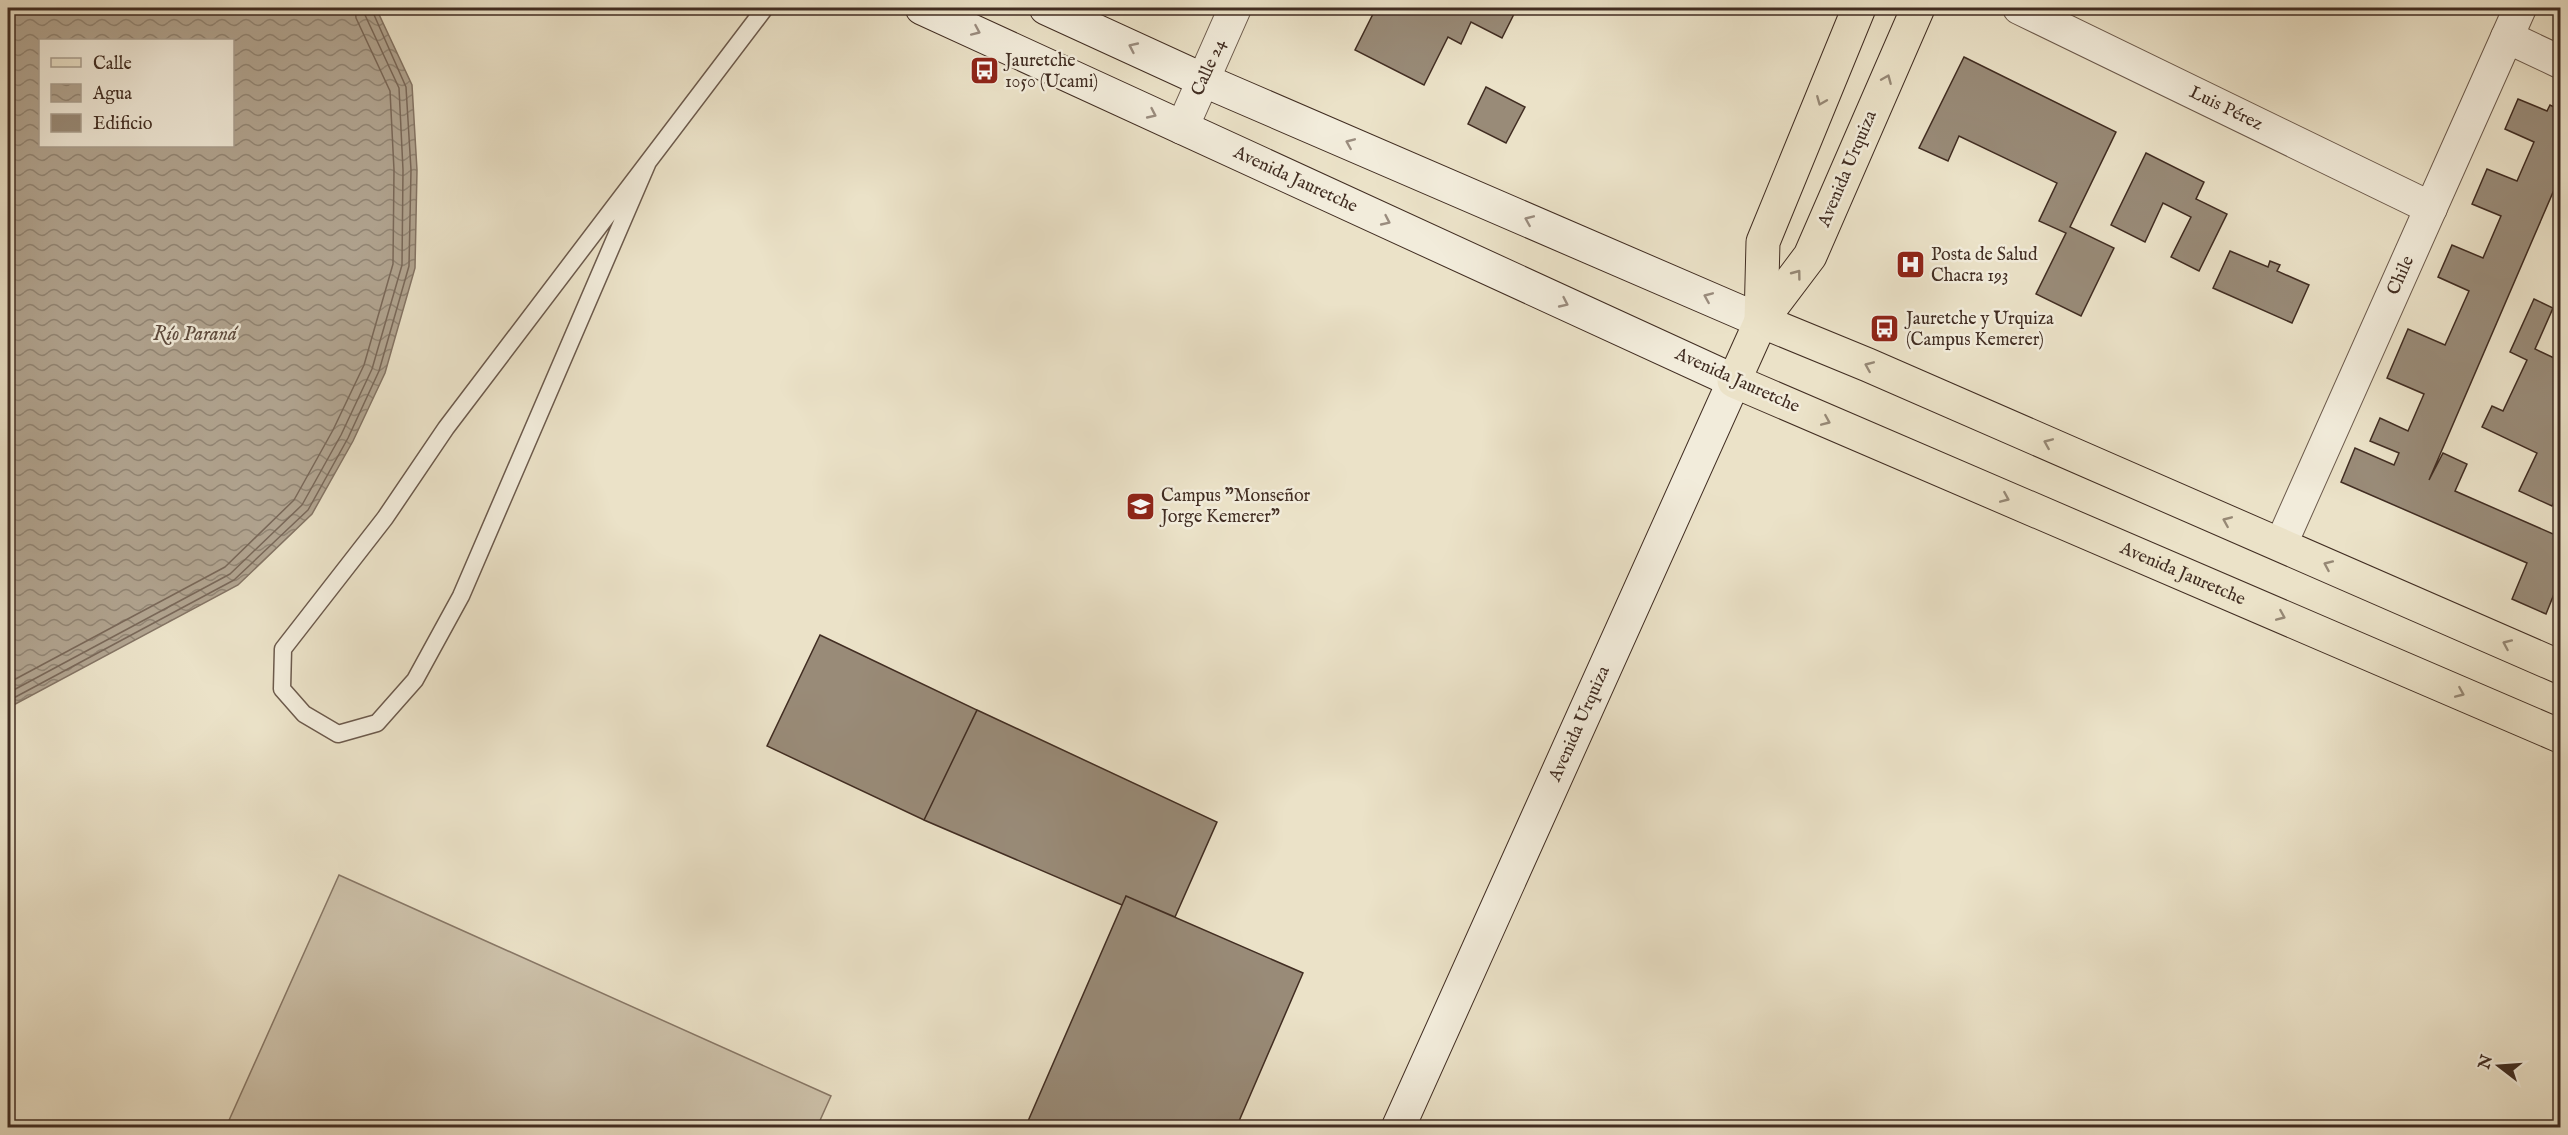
<svg xmlns="http://www.w3.org/2000/svg" width="2568" height="1135" viewBox="0 0 2568 1135" font-family="'IM FELL English',serif">
  <style>
    .pitch { fill: #cec3ac; stroke: #887867; stroke-width: 1.5 }
    .water { fill: url(#water-waves); stroke: #847464; stroke-width: 1.5; fill-rule: evenodd }
    .lines { fill: none; stroke-linecap: round; stroke-linejoin: round }
    .shore { stroke: #796859; stroke-width: 1.5 }
    .building { fill: #998b78; stroke: #412d22; stroke-width: 1.5 }
    .service-casing { stroke: #6c5a4c; stroke-width: 19 }
    .minor-casing { stroke: #6c5a4c; stroke-width: 34 }
    .secondary-casing { stroke: #412d22; stroke-width: 35 }
    .primary-casing { stroke: #412d22; stroke-width: 35 }
    .service { stroke: #f2ecdb; stroke-width: 16 }
    .minor { stroke: #f2ecdb; stroke-width: 32 }
    .secondary { stroke: #f2ecdb; stroke-width: 33 }
    .primary { stroke: #ebe2c8; stroke-width: 33 }
    .oneway { stroke: #9a8c7e }
    .oneway2 { stroke: #968875 }
    .labels { text-anchor: middle; dominant-baseline: central; stroke-width: 5; stroke-linejoin: round; paint-order: stroke }
    .poi-label { font-size: 18px; fill: #412d22; stroke: #f2ecdb; text-anchor: start }
    .street-label { font-size: 18px; fill: #412d22; stroke: #f2ecdb }
    .water-label { font-size: 20px; font-style: italic; fill: #5d4b3e; stroke: #f2ecdb }
  </style>
  <defs>
    <pattern id="water-waves" width="16" height="10" patternUnits="userSpaceOnUse" patternTransform="scale(1.5)"><rect width="16" height="10" fill="#b1a490"/><path d="M0 5q4-4 8 0t8 0" fill="none" stroke="#928675"/></pattern>
  </defs>
  <rect width="100%" height="100%" fill="#ebe2c8"/>
  <filter id="stains"><feTurbulence type="fractalNoise" baseFrequency=".00333" numOctaves="4"/><feColorMatrix values="0 0 0 0 .2 0 0 0 0 .09 0 0 0 0 .02 0 0 0 .5 -.17"/></filter>
  <radialGradient id="worn" r=".72"><stop offset=".6" stop-color="#630" stop-opacity="0"/><stop offset="1" stop-color="#630" stop-opacity=".3"/></radialGradient>
  <path class="pitch" d="M339 875 831 1096 817 1127H226Z"/>
  <path class="water" d="M8 8H376L412 85 417 170 415 268 385 373 353 441 312 514 238 585 8 708ZM40 40H232V146H40Z"/>
  <g class="lines">
    <path class="shore" d="M8 683 225 567 294 500 333 430 364 365 393 264 394 170 390 91 356 18 355 8
      M8 693 230 574 302 505 341 435 372 369 402 265 403 170 399 88 365 15 364 8
      M8 701 234 580 308 510 348 438 379 371 409 266 411 170 406 87 371 8"/>
  </g>
  <path class="building" d="M1376 8H1517L1502 38 1471 22 1461 44 1448 37 1424 85 1355 50Z
    M1964 57 2116 132 2070 227 2114 248 2081 316 2036 294 2066 233 2039 221 2057 183 1959 136 1948 161 1919 148Z
    M1486 87 1525 107 1506 143 1468 124Z
    M2518 99 2547 111 2550 105 2560 110V176L2429 480 2443 453 2467 464 2455 491 2560 537V579L2546 614 2512 599 2527 563 2341 482 2355 448 2394 465 2399 453 2370 441 2380 418 2408 431 2424 394 2387 378 2408 329 2445 345 2469 291 2438 277 2452 245 2483 258 2501 216 2472 204 2487 169 2517 181 2534 142 2505 129Z
    M2146 153 2204 182 2196 199 2227 214 2199 271 2171 257 2191 217 2163 203 2145 242 2111 225Z
    M2230 251 2268 267 2270 261 2280 265 2277 271 2309 285 2292 323 2213 288Z
    M2534 299 2553 308 2535 349 2554 358 2560 344V488L2552 506 2519 491 2537 453 2482 427 2492 406 2503 411 2527 360 2510 352Z
    M820 635 977 710 924 820 767 746Z
    M977 710 1217 822 1175 917 1126 896 1122 905 924 820Z
    M1126 896 1303 973 1236 1128H1025Z"/>
  <g class="lines">
    <defs>
      <path id="service" d="M648 162 461 596 415 680 377 723 338 734 304 714 282 689 283 649 385 518 446 428 765 8"/>
      <g id="minor">
        <path id="s1" d="M2019 8 2431 208"/>
        <path d="M2507 37 2560 62"/>
        <path id="s2" d="M1182 128 1235 8"/>
        <path id="s3" d="M2281 544 2520 8"/>
      </g>
      <g id="secondary">
        <path id="s4" d="M922 8 1734 381 1398 1128"/>
        <path d="M1046 8 1203 80 1761 321"/>
      </g>
      <g id="primary">
        <path id="s5" d="M1918 8 1810 256 1761 321 1734 381 2560 736"/>
        <path d="M1761 321 1868 365 2560 667"/>
        <path d="M1761 321 1763 242 1859 8"/>
      </g>
    </defs>
    <use href="#service" class="service-casing"/>
    <use href="#minor" class="minor-casing"/>
    <use href="#secondary" class="secondary-casing"/>
    <use href="#primary" class="primary-casing"/>
    <use href="#service" class="service"/>
    <use href="#minor" class="minor"/>
    <use href="#secondary" class="secondary"/>
    <use href="#primary" class="primary"/>
  </g>
  <defs><path id="oneway-chevron" d="M-2-3.5L2.5 0L-2 3.5" fill="none" stroke-width="1.6" stroke-linecap="round" stroke-linejoin="round" transform="scale(1.5)"/></defs>
  <g class="oneway">
    <use href="#oneway-chevron" transform="translate(976 31) rotate(24)"/>
    <use href="#oneway-chevron" transform="translate(1133 47) rotate(-155)"/>
    <use href="#oneway-chevron" transform="translate(1152 114) rotate(25)"/>
    <use href="#oneway-chevron" transform="translate(1350 143) rotate(-157)"/>
    <use href="#oneway-chevron" transform="translate(1529 220) rotate(-157)"/>
    <use href="#oneway-chevron" transform="translate(1386 221) rotate(25)"/>
    <use href="#oneway-chevron" transform="translate(1708 297) rotate(-157)"/>
    <use href="#oneway-chevron" transform="translate(1564 303) rotate(25)"/>
  </g>
  <g class="oneway2">
    <use href="#oneway-chevron" transform="translate(1887 79) rotate(-67)"/>
    <use href="#oneway-chevron" transform="translate(1821 101) rotate(112)"/>
    <use href="#oneway-chevron" transform="translate(1797 274) rotate(-53)"/>
    <use href="#oneway-chevron" transform="translate(1869 366) rotate(-157)"/>
    <use href="#oneway-chevron" transform="translate(1826 421) rotate(23)"/>
    <use href="#oneway-chevron" transform="translate(2048 443) rotate(-157)"/>
    <use href="#oneway-chevron" transform="translate(2005 498) rotate(23)"/>
    <use href="#oneway-chevron" transform="translate(2227 521) rotate(-157)"/>
    <use href="#oneway-chevron" transform="translate(2328 565) rotate(-156)"/>
    <use href="#oneway-chevron" transform="translate(2281 616) rotate(23)"/>
    <use href="#oneway-chevron" transform="translate(2507 644) rotate(-156)"/>
    <use href="#oneway-chevron" transform="translate(2460 693) rotate(23)"/>
  </g>
  <defs>
    <symbol id="bus-square" viewBox="-11 -11 22 22"><rect x="-9" y="-9" width="18" height="18" rx="4" fill="#8f2418" stroke="#f2ecdb"/><path d="M-5-6H5V4H4V6H2V4H-2V6H-4V4H-5ZM-3.5-4V0h7V-4ZM-3.5 1.2v1.5H-2V1.2ZM2 1.2v1.5H3.5V1.2Z" fill="#fff"/></symbol>
    <symbol id="hospital-square" viewBox="-11 -11 22 22"><rect x="-9" y="-9" width="18" height="18" rx="4" fill="#8f2418" stroke="#f2ecdb"/><path d="M-5-5h3v3.5h4V-5h3V5h-3V1.5h-4V5h-3Z" fill="#fff"/></symbol>
    <symbol id="university-square" viewBox="-11 -11 22 22"><rect x="-9" y="-9" width="18" height="18" rx="4" fill="#8f2418" stroke="#f2ecdb"/><path d="M0-5L7-2L0 1L-7-2ZM-4 1L0 2.5L4 1V4Q0 6-4 4Z" fill="#fff"/></symbol>
  </defs>
  <g fill-rule="evenodd">
    <use href="#bus-square" x="968" y="54" width="33" height="33"/>
    <use href="#hospital-square" x="1894" y="248" width="33" height="33"/>
    <use href="#bus-square" x="1868" y="312" width="33" height="33"/>
    <use href="#university-square" x="1124" y="490" width="33" height="33"/>
  </g>
  <g class="labels">
    <g class="poi-label">
      <text x="1005" y="61">Jauretche<tspan x="1005" dy="21">1050 (Ucami)</tspan></text>
      <text x="1931" y="255">Posta de Salud<tspan x="1931" dy="21">Chacra 193</tspan></text>
      <text x="1906" y="319">Jauretche y Urquiza<tspan x="1906" dy="21">(Campus Kemerer)</tspan></text>
      <text x="1161" y="496">Campus "Monseñor<tspan x="1161" dy="21">Jorge Kemerer"</tspan></text>
    </g>
    <g class="street-label">
      <text stroke="none"><textPath href="#s2" startOffset="66">Calle 24</textPath></text>
      <text stroke="none"><textPath href="#s1" startOffset="230">Luis Pérez</textPath></text>
      <text transform="translate(1848 169) rotate(-67)">Avenida Urquiza</text>
      <text stroke="none"><textPath href="#s4" startOffset="411">Avenida Jauretche</textPath></text>
      <text stroke="none"><textPath href="#s3" startOffset="294">Chile</textPath></text>
      <text transform="translate(1737 381) rotate(24)">Avenida Jauretche</text>
      <text stroke="none"><textPath href="#s5" startOffset="906">Avenida Jauretche</textPath></text>
      <text transform="translate(1580 724) rotate(-66)">Avenida Urquiza</text>
    </g>
    <g class="water-label">
      <text x="195" y="334">Río Paraná</text>
    </g>
  </g>
  <rect width="2568" height="1135" fill="none" stroke="#ebe2c8" stroke-width="30"/>
  <rect x="9" y="9" width="2550" height="1117" fill="none" stroke="#412d22" stroke-width="3"/>
  <rect x="15" y="15" width="2538" height="1105" fill="none" stroke="#412d22" stroke-width="1.5"/>
  <rect x="39" y="39" width="195" height="108" fill="#f2ecdb" stroke="#aba091" stroke-width="1.5"/>
  <rect x="51" y="58" width="30" height="9" fill="#ebe2c8" stroke="#aba091" stroke-width="1.5"/>
  <text x="93" y="69" font-size="18" fill="#412d22">Calle</text>
  <rect x="51" y="84" width="30" height="18" fill="url(#water-waves)" stroke="#aba091" stroke-width="1.5"/>
  <text x="93" y="99" font-size="18" fill="#412d22">Agua</text>
  <rect x="51" y="114" width="30" height="18" fill="#998b78" stroke="#aba091" stroke-width="1.5"/>
  <text x="93" y="129" font-size="18" fill="#412d22">Edificio</text>
  <g transform="translate(2499 1066) rotate(287)" stroke="#f2ecdb" stroke-width="4.5" paint-order="stroke">
  <path d="M0-4.5L10 22L0 15L-10 22Z" fill="#412d22"/>
  <text y="-9" font-size="16" font-weight="bold" text-anchor="middle" fill="#412d22">N</text>
  </g>
  <rect width="100%" height="100%" filter="url(#stains)"/>
  <rect width="100%" height="100%" fill="url(#worn)"/>
</svg>
